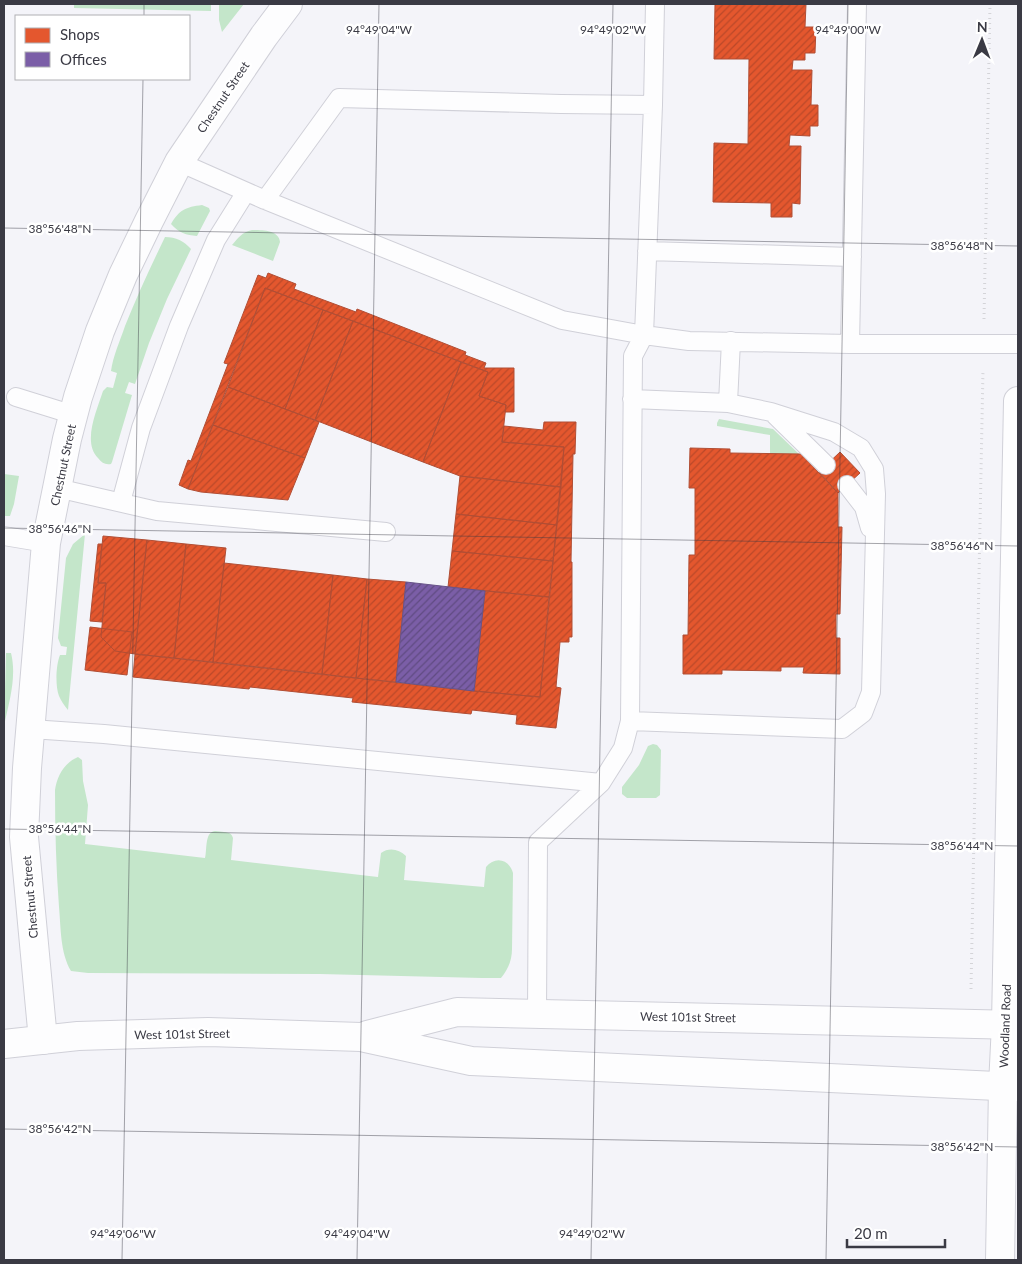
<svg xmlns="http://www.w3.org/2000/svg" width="1022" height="1264" viewBox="0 0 1022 1264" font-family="Lato,sans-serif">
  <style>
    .green { fill: #c4e6ca }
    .shops { fill: url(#shops-hatch); stroke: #b14e35 }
    .offices { fill: url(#offices-hatch); stroke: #685389 }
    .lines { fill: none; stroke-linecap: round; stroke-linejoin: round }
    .service-casing { stroke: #d0d0d8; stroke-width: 20 }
    .minor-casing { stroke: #d0d0d8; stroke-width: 30 }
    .tertiary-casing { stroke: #d0d0d8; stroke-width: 30 }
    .secondary-casing { stroke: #d0d0d8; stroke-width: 30 }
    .path { stroke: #d4d4d8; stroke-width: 3; stroke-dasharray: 1 4; stroke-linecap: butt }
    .service { stroke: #fdfdfe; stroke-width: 18 }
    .minor { stroke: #fdfdfe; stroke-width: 28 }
    .tertiary { stroke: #fdfdfe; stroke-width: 28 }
    .secondary { stroke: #fdfdfe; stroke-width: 28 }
    .ticks { fill: none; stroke: #3a3a44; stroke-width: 1; stroke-opacity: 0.45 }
    .labels { text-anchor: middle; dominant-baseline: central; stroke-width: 5; stroke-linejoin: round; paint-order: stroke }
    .street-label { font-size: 12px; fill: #3a3a44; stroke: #fff }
    .ticks-label { font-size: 12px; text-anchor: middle; fill: #3a3a44; stroke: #fff; stroke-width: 5; stroke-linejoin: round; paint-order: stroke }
  </style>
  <defs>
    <pattern id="shops-hatch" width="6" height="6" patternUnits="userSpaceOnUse" patternTransform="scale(1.25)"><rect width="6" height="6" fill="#e4572e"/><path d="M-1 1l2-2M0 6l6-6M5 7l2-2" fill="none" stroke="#ba4929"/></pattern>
    <pattern id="offices-hatch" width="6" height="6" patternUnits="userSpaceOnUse" patternTransform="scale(1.25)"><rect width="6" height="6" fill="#7b5ea7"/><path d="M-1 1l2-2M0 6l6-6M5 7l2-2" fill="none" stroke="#604b82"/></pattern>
  </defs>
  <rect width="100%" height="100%" fill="#f4f4f9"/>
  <path class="green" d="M74 4H211V11L74 8Z
    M219 4H244L222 32 219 20Z
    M202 205 209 208 210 211 197 236C186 235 179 233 171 224 179 210 186 207 202 205Z
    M252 230C262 230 279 230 280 242L273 261 232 245C238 238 242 232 252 230Z
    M165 237C176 237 184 241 191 249L167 299 149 343 135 384 129 382 125 393 132 395 112 462 111 464C105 465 102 463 98 458 82 442 97 410 103 391L107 387 113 388 117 373 111 371C113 356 120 341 125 326 137 296 151 266 165 237Z
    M719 419 773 429 799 454H770V435L717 426V423Z
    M4 474 19 476 14 504 10 516H4Z
    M85 534 68 710C64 705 61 701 59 696 55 685 56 665 60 655H66L67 647 61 646 58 638 66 558 73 544Z
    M6 653H11C17 677 9 702 4 726Z
    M653 744 657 745 661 750 660 795 656 798H627L622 794V787L639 765 648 746Z
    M78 757 82 760 83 781 88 805 85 844 205 858C207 852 205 835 212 832 215 830 221 832 224 832 230 833 231 833 233 838L231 860 378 877 381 853C389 847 399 849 406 856L404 880 484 887 486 867C495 856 509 859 513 873L512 949C512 960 508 970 501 978H482L320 974 88 973 71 971C60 952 61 928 59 907 56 868 55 829 55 790 57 776 64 763 78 757Z"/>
  <path class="shops" d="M715 4H806L805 27H816L815 53H805V60H793L792 70H812L811 105H818V126H810V136L790 135 789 146H801L800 204 792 203V217H771V203L713 202 714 143 748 144 749 59H714Z
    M268 273 296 284 294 289 356 312 357 309 466 352 465 355 486 363 484 368H514V412H505L506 405 479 396 488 372 265 288 188 489 179 485 188 460 191 461 228 364 224 363 258 275 266 278Z
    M265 288 323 310 285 409 228 387Z
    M323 310 353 321 315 420 285 409Z
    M353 321 461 362 423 462 315 420Z
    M461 362 488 372 479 396 506 405 502 442 564 447 561 487 460 476 423 462Z
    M228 387 319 422 305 458 213 425Z
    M544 422H576L575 454H573L571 562H572V637H569V642H560L556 687 561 688 556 728 516 724 517 715 472 710 471 714 352 702 353 698 250 687 249 689 133 677 135 654 474 691 540 697 564 447 502 442 504 426 543 430Z
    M213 425 305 458 288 500 201 492 188 489Z
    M690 448 730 449V453L801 454 838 493V527H842L840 614H836V638H840V674L803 673 804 667H781V671L722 670V674H683V635H688L689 555H695V488H689Z
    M840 452 860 473 838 493 819 472Z
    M460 476 561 487 557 525 456 514Z
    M456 514 557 525 553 561 452 551Z
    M103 536 147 540 135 654 115 651 101 637 106 583H98Z
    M147 540 186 544 174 658 135 654Z
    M98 544H102L98 583H106L102 622 90 621Z
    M186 544 226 548 213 662 174 658Z
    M452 551 553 561 549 597 448 587Z
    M224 563 333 575 322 674 213 662Z
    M333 575 367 579 356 678 322 674Z
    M367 579 406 582 396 682 356 678Z
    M485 591 549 597 540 697 474 691Z
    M90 627 132 632 127 675 85 670Z"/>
  <path class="offices" d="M406 582 485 591 474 691 396 682Z"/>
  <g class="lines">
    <defs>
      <path id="service" d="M179 162 265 200 562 320 644 335 689 341 850 344H1018
        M265 200 339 98 561 104 653 105
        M647 251 852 257
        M850 344 857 4
        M16 397 74 415
        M728 403 731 341
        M775 415 826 465
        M847 485 864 507 870 528
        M57 488 157 511 386 532
        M121 502 141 428 179 326 216 240 246 192
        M4 536 46 543
        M630 721 842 729 863 713 871 692 876 494 874 469 861 448 834 432 771 412 728 403 632 399
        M31 729 104 734 601 783
        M537 1014 538 842 601 783 623 748 630 721 633 356 644 335 653 105 655 4"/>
      <path id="minor" d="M43 1040 24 837 27 768 46 543 67 439 78 397 100 331 123 275 149 221 179 162 264 36 288 4"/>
      <path id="tertiary" d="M367 1035 457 1012 1018 1025
        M4 1044 78 1036 208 1032 361 1037 471 1061 1018 1087"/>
      <path id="secondary" d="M1000 1260 1003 1086 1006 1024 1018 401"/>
    </defs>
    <use href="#service" class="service-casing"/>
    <use href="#minor" class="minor-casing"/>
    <use href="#tertiary" class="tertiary-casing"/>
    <use href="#secondary" class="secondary-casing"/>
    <path class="path" d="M984 319 990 4
      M971 989 983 370"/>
    <use href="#service" class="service"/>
    <use href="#minor" class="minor"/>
    <use href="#tertiary" class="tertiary"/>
    <use href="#secondary" class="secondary"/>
  </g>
  <path class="ticks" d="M144 16V4M4 228 1018 246M4 528 1018 546M4 829 1018 846M4 1129 1018 1147M122 1260 143 79M357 1260 379 4M591 1260 613 4M826 1260 848 4"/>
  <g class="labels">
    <g class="street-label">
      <text transform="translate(223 97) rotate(-56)">Chestnut Street</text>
      <text transform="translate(63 465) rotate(-78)">Chestnut Street</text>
      <text transform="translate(30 897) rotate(-95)">Chestnut Street</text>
      <text transform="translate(688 1017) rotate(1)">West 101st Street</text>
      <text transform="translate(1005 1026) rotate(-88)">Woodland Road</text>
      <text transform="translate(182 1034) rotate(-1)">West 101st Street</text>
    </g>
  </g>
  <g class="ticks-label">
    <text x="379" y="34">94°49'04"W</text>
    <text x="613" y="34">94°49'02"W</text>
    <text x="848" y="34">94°49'00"W</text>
    <text x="60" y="233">38°56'48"N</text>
    <text x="962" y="250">38°56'48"N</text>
    <text x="60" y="533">38°56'46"N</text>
    <text x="962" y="550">38°56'46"N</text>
    <text x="60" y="833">38°56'44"N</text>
    <text x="962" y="850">38°56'44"N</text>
    <text x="60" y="1133">38°56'42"N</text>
    <text x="962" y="1151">38°56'42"N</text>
    <text x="123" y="1238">94°49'06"W</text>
    <text x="357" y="1238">94°49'04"W</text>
    <text x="592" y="1238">94°49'02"W</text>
  </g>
  <rect width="1022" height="1264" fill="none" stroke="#3a3a44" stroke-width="10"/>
  <rect x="15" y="15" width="175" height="65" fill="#ffffff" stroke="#b0b0b4"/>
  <rect x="25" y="28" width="25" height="15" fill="#e4572e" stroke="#b0b0b4"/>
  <text x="60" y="40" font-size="15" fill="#3a3a44">Shops</text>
  <rect x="25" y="52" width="25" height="15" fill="#7b5ea7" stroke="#b0b0b4"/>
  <text x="60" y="65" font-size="15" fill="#3a3a44">Offices</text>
  <g transform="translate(982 40) rotate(1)" stroke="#ffffff" stroke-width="4" paint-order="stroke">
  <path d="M0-4L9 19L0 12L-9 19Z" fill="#3a3a44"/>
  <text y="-8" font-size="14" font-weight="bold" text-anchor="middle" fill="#3a3a44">N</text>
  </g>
  <path d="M847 1239v8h98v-8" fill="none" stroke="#3a3a44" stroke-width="2.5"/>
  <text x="854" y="1239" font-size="15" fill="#3a3a44" stroke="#ffffff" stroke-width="4" paint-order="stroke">20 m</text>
</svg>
